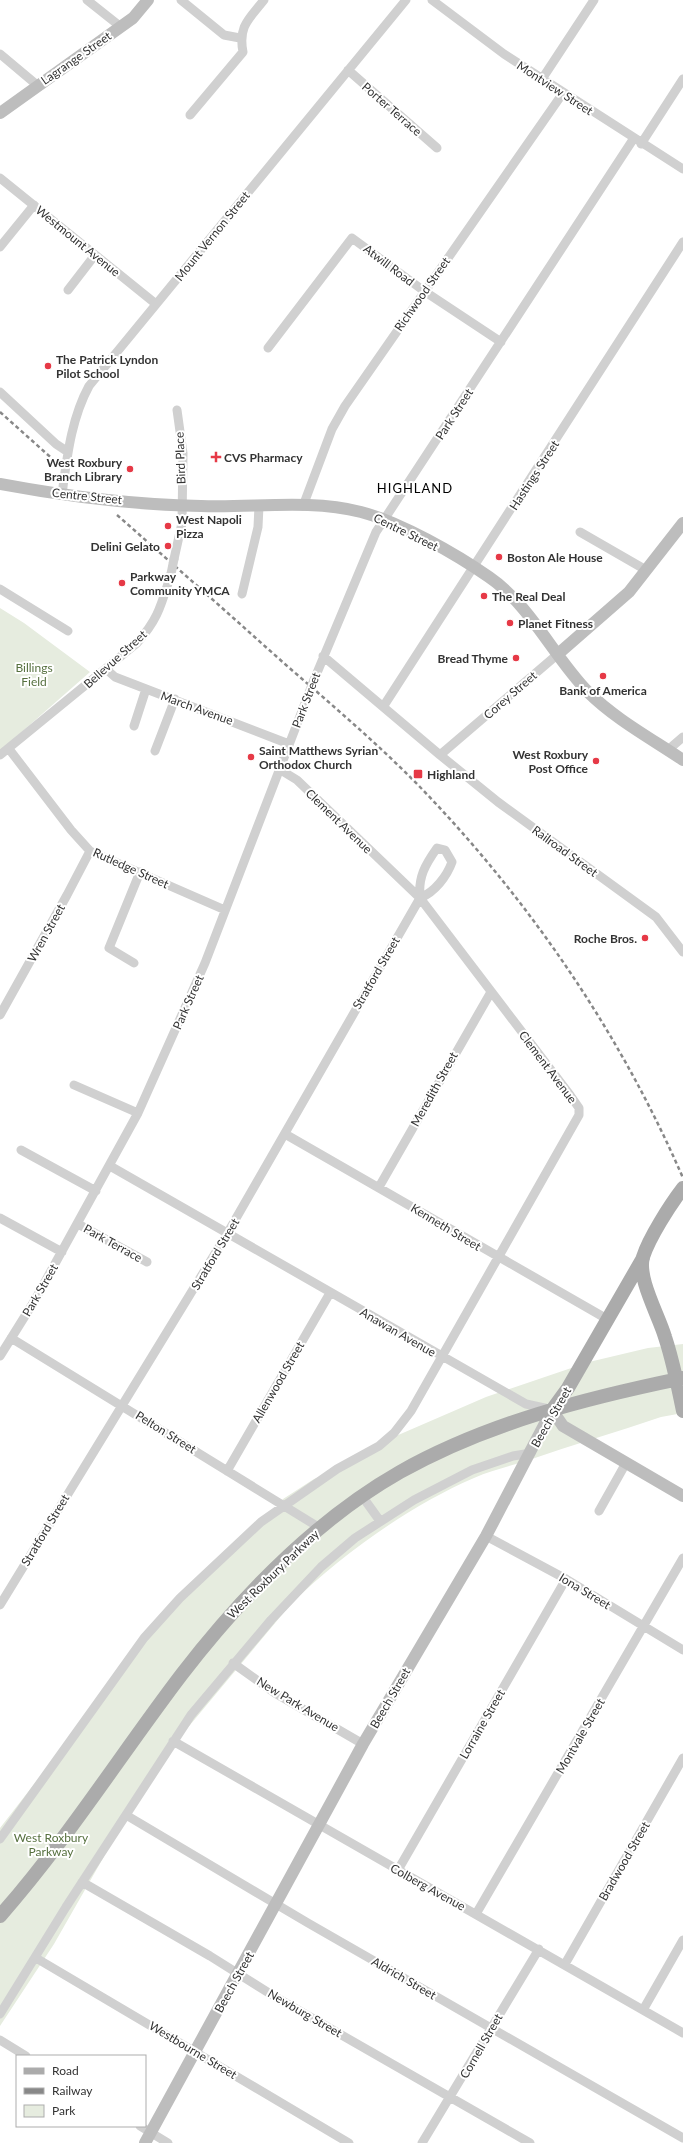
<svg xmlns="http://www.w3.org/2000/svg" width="683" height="2143" viewBox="0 0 683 2143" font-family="Lato,sans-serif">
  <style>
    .green { fill: #e6ecdf }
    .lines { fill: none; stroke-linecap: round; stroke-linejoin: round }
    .street { stroke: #d0d0d0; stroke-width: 9 }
    .secondary { stroke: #bdbdbd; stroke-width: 12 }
    .primary { stroke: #ababab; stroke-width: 14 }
    .rail { stroke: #888; stroke-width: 2.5; stroke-dasharray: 4 3; stroke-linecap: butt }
    .street-bridge { stroke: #d0d0d0; stroke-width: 9 }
    .poi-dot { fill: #e63946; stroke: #fff; stroke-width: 1.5 }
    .labels { text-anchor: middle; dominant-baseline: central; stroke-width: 4; stroke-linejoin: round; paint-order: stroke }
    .street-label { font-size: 12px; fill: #333; stroke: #fff }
    .poi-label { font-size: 12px; font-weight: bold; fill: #333; stroke: #fff; text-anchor: start }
    .park-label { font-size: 12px; fill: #56703f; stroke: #fff }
    .neighbourhood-label { font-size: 13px; letter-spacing: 1px; fill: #000; stroke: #fff }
  </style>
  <rect width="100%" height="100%" fill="#fff"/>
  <path class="green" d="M0 608 24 623 90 672 0 751Z
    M683 1344V1413L661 1417C617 1432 572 1445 529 1460 511 1466 492 1470 474 1478 409 1506 341 1555 291 1604L185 1731 114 1839 54 1944 0 2026V1828L42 1774 137 1643 270 1518 283 1499 314 1479 361 1459 389 1439 486 1397 589 1362 648 1348Z"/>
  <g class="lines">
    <path class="street" d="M87 0 121 27
      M181 0 224 35 240 38
      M432 0 504 54 683 169
      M0 54 37 85
      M348 70 437 148
      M542 79 594 0
      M190 115 243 52C238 26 249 19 264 0
      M641 144 683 79
      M0 178 156 304
      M0 247 34 205
      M68 290 95 255
      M268 348 352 238 424 291 501 342
      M0 392 56 444 68 452
      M62 494C67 458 71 419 89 386L406 0
      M303 506 332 429 345 406 563 93
      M580 532 646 570
      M174 559 182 523 183 453 177 410
      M0 589 68 631
      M242 594 258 527 259 506
      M323 656 440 755 558 654
      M106 669 115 677 289 744
      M314 680 376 532 634 138
      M383 707 683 242
      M134 726 146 689
      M9 749 71 830 90 851 225 910
      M668 750 683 737
      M155 751 175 699
      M0 755 137 643C159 618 161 605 171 574
      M440 755 498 802 656 917 683 952
      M134 963 109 948 140 872
      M0 1015 67 895 90 851
      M74 1085 138 1113
      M285 1134 607 1319
      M21 1150 96 1191
      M110 1166 526 1404 549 1409
      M379 1187 491 992
      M0 1218 62 1252
      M78 1224 147 1262
      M11 1338 320 1528
      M0 1356 35 1300 138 1113 205 963 307 698
      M227 1471 330 1293
      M362 1496 380 1521
      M599 1511 626 1463
      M486 1536 566 1579 683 1650
      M0 1605 227 1234 420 898C418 877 425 865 437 848L445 850 452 862C447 876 435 892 420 898
      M233 1663 275 1693 363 1744
      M173 1741 683 2033
      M126 1815 308 1923 683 2138
      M0 1839 144 1638 180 1598 261 1522 337 1469 379 1446 394 1433 411 1411 579 1115V1108L570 1095 420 898 297 780 279 769
      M398 1870 566 1579
      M82 1882 210 1956 277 1998 530 2143
      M476 1914 683 1558
      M36 1958 349 2143
      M565 1964 683 1758
      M643 2010 683 1940
      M0 2014 66 1907 191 1715 271 1620 321 1567 355 1538 414 1500 472 1470 513 1456 531 1453
      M0 2040 26 2056
      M140 2126 168 2143
      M422 2143 539 1949"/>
    <path class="secondary" d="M0 113 133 18 148 0
      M0 484C64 496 136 505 201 506 254 508 309 499 361 512 400 522 456 554 489 577 531 606 553 656 588 692 615 719 652 739 683 760
      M558 654 629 592 683 523
      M552 1410 563 1426 683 1496
      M145 2143 363 1744 486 1536 552 1410"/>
    <path class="primary" d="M683 1188C670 1205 649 1238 643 1257 637 1278 659 1316 665 1337 673 1361 678 1386 683 1411
      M552 1410 568 1388 643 1258
      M0 1916C67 1840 121 1754 182 1674 243 1595 314 1521 400 1472 487 1423 586 1398 683 1378"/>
    <path class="rail" d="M0 412 57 463
      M117 515C174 565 230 615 286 665 332 705 378 744 420 787 530 901 620 1033 683 1178"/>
    <path class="street-bridge" d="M171 574 174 559
      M307 698 314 680"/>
  </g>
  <g class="poi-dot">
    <circle cx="48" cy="366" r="4"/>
    <path d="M214 451h4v4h4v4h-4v4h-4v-4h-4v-4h4z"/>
    <circle cx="130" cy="469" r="4"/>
    <circle cx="168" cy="526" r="4"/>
    <circle cx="168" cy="546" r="4"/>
    <circle cx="499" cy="557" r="4"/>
    <circle cx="122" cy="583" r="4"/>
    <circle cx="484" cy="596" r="4"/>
    <circle cx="510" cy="623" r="4"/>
    <circle cx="516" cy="658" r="4"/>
    <circle cx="603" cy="676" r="4"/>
    <circle cx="251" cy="757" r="4"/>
    <circle cx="596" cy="761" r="4"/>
    <rect x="413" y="769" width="10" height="10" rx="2"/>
    <circle cx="645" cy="938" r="4"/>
  </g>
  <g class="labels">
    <g class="street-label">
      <text transform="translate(76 58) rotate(-35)">Lagrange Street</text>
      <text transform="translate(555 88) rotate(33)">Montview Street</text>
      <text transform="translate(392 109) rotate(41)">Porter Terrace</text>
      <text transform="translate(212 236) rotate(-51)">Mount Vernon Street</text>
      <text transform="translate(78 241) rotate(39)">Westmount Avenue</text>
      <text transform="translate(389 265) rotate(37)">Atwill Road</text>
      <text transform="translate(422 294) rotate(-55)">Richwood Street</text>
      <text transform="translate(454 414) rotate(-57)">Park Street</text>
      <text transform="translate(180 458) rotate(-92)">Bird Place</text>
      <text transform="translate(534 475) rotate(-57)">Hastings Street</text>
      <text transform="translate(87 496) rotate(6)">Centre Street</text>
      <text transform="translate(406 532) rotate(26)">Centre Street</text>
      <text transform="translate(115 659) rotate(-42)">Bellevue Street</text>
      <text transform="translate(510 695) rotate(-41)">Corey Street</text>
      <text transform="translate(306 700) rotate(-69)">Park Street</text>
      <text transform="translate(197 708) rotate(20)">March Avenue</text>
      <text transform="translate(339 821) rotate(44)">Clement Avenue</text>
      <text transform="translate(565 851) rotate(36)">Railroad Street</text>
      <text transform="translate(131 868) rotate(24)">Rutledge Street</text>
      <text transform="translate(46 933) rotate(-61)">Wren Street</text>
      <text transform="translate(376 973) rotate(-60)">Stratford Street</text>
      <text transform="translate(188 1002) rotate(-66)">Park Street</text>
      <text transform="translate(548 1067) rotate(53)">Clement Avenue</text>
      <text transform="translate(434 1089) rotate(-61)">Meredith Street</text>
      <text transform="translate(446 1227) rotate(31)">Kenneth Street</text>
      <text transform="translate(113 1243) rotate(29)">Park Terrace</text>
      <text transform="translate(215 1254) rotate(-59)">Stratford Street</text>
      <text transform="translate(40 1290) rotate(-60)">Park Street</text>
      <text transform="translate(398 1332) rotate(30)">Anawan Avenue</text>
      <text transform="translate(278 1382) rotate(-60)">Allenwood Street</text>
      <text transform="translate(551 1417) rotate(-60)">Beech Street</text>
      <text transform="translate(166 1432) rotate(32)">Pelton Street</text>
      <text transform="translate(45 1530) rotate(-59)">Stratford Street</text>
      <text transform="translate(273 1574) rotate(-44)">West Roxbury Parkway</text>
      <text transform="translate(585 1591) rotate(31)">Iona Street</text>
      <text transform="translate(390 1698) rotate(-60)">Beech Street</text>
      <text transform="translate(298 1704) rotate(31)">New Park Avenue</text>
      <text transform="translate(482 1724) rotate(-60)">Lorraine Street</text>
      <text transform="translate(580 1736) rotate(-60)">Montvale Street</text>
      <text transform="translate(624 1861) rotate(-60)">Bradwood Street</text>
      <text transform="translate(428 1887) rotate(29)">Colberg Avenue</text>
      <text transform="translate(404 1978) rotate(30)">Aldrich Street</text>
      <text transform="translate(234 1982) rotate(-61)">Beech Street</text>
      <text transform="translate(305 2013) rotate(30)">Newburg Street</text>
      <text transform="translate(481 2046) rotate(-60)">Cornell Street</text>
      <text transform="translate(193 2050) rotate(31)">Westbourne Street</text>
    </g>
    <g class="poi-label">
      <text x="56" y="359">The Patrick Lyndon<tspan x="56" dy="14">Pilot School</tspan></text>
      <text x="224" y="457">CVS Pharmacy</text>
      <text x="122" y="462" text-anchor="end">West Roxbury<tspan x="122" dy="14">Branch Library</tspan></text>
      <text x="176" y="519">West Napoli<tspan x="176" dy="14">Pizza</tspan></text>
      <text x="160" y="546" text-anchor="end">Delini Gelato</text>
      <text x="507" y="557">Boston Ale House</text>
      <text x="130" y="576">Parkway<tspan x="130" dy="14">Community YMCA</tspan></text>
      <text x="492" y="596">The Real Deal</text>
      <text x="518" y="623">Planet Fitness</text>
      <text x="508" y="658" text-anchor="end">Bread Thyme</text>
      <text x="603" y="690" text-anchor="middle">Bank of America</text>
      <text x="259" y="750">Saint Matthews Syrian<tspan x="259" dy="14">Orthodox Church</tspan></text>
      <text x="588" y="754" text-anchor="end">West Roxbury<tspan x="588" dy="14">Post Office</tspan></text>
      <text x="427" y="774">Highland</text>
      <text x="637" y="938" text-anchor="end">Roche Bros.</text>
    </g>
    <g class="park-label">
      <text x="34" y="667">Billings<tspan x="34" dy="14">Field</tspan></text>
      <text x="51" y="1837">West Roxbury<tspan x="51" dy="14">Parkway</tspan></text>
    </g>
    <g class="neighbourhood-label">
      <text x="415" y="488">HIGHLAND</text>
    </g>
  </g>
  <rect x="16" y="2055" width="130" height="72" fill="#ffffff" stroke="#adadad"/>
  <rect x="24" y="2068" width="20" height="6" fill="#ababab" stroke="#adadad"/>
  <text x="52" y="2075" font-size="12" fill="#333333">Road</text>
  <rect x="24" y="2088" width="20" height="6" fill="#888888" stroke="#adadad"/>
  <text x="52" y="2095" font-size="12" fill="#333333">Railway</text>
  <rect x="24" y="2105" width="20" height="12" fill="#e6ecdf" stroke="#adadad"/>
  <text x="52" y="2115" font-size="12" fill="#333333">Park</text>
</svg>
